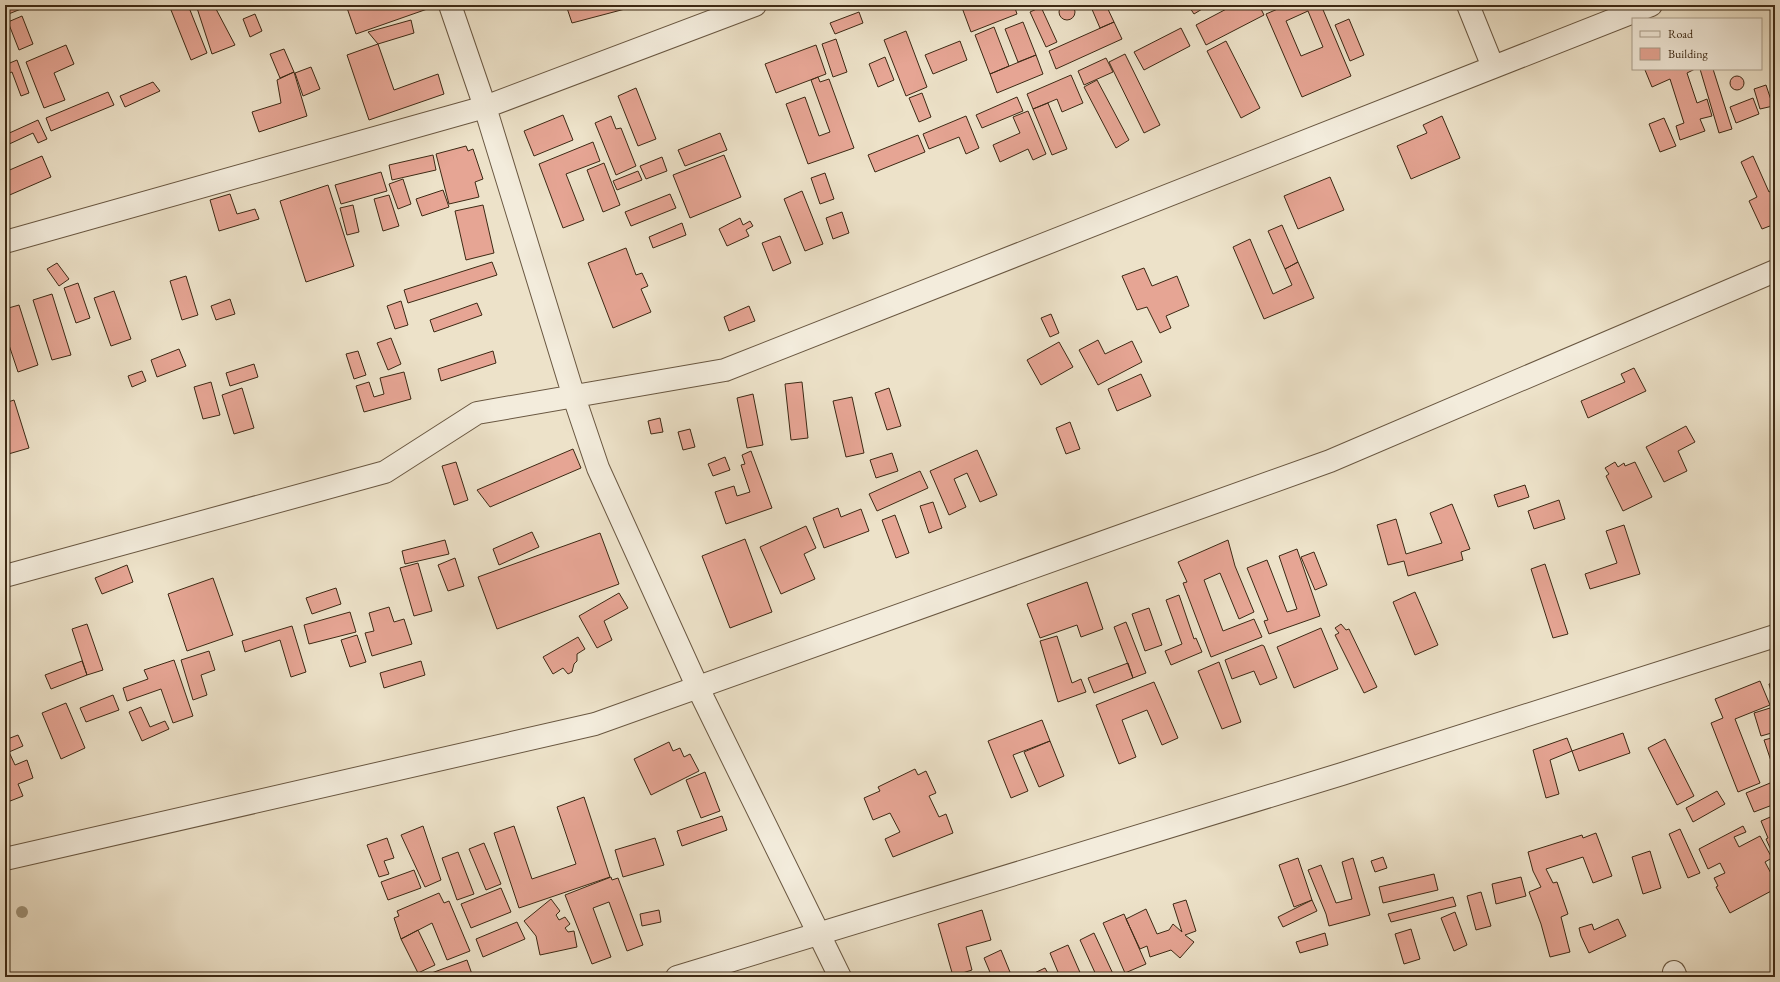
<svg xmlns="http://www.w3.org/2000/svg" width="1780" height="982" viewBox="0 0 1780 982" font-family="'EB Garamond',serif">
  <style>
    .building { fill: #e6a594; stroke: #3d2914; fill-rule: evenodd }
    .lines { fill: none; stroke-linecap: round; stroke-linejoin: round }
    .street-casing { stroke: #695741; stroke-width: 24 }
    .street { stroke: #f3ecdc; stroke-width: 22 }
    .tree { fill: #9e9177 }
  </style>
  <rect width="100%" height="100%" fill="#ede2c9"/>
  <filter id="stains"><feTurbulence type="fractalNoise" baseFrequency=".005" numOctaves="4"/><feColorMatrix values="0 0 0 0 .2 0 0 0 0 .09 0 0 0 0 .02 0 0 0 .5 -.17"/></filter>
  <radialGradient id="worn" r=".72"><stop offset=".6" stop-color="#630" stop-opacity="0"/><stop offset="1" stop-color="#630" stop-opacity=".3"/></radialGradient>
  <path class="building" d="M1059 12a8 8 0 1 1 16 0a8 8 0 1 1-16 0Z
    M7 5H31L6 15 5 6Z
    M169 5H188L207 53 191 60Z
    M196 5H219L216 9 235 45 212 54Z
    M346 5H432L433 7 356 34Z
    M566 5H623L625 9 572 23Z
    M961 5H1014L1017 14 971 32Z
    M1096 5H1106L1114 22 1100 28 1091 7Z
    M1188 5H1207V6L1194 14Z
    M1234 5H1259L1264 15 1206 45 1196 25Z
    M1287 5H1321L1351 76 1302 97 1266 14ZM1308 11 1323 47 1301 56 1286 21Z
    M1041 7 1057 42 1046 47 1030 12Z
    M859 12 863 23 835 34 830 23Z
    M255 14 262 31 250 37 243 19Z
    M22 16 33 44 19 50 8 22Z
    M1349 19 1364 55 1350 61 1335 25Z
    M411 20 414 33 378 44 368 32Z
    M1023 22 1036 55 1018 62 1005 29Z
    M1114 22 1122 39 1056 69 1049 51Z
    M994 27 1009 66 990 74 975 35Z
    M1181 28 1190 46 1144 70 1134 52Z
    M906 31 927 87 906 96 884 40Z
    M836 39 847 72 833 77 822 44Z
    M960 41 967 60 933 74 925 55Z
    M1226 41 1260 108 1241 118 1207 51Z
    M378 44 394 90 438 74 444 94 369 120 347 55Z
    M66 45 74 64 54 73 65 100 44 108 26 62Z
    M816 45 826 74 776 93 765 64Z
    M284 49 294 72 280 78 270 54Z
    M1125 54 1160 125 1144 133 1109 62Z
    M1036 55 1043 74 997 93 990 74Z
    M885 57 894 80 878 87 869 64Z
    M1106 58 1113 72 1084 85 1078 71Z
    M17 60 29 93 21 96 12 72 5 75V65Z
    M311 67 320 89 303 96 295 73Z
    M1648 69H1695L1687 73 1697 103 1707 99 1712 116 1700 119 1705 131 1680 140 1676 126 1684 123 1670 79 1652 87 1645 70Z
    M1700 69H1713L1732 129 1719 133Z
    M294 72 307 116 259 132 252 112 281 103 277 80Z
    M1071 75 1083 103 1062 112 1057 99 1033 109 1027 94Z
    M1730 83a7 7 0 1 1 14 0a7 7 0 1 1-14 0Z
    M818 77 820 82 829 79 854 148 808 164 786 104 805 97 819 136 830 132 811 80Z
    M1097 80 1129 140 1116 148 1084 87Z
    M153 82 160 91 125 107 120 96Z
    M1766 85 1773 106 1760 109 1754 89Z
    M636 88 656 139 638 146 618 96Z
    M108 92 114 105 51 131 46 118Z
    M922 93 931 117 919 122 909 98Z
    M1017 97 1023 111 982 128 976 115Z
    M1753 98 1759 114 1736 123 1730 107Z
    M1048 103 1067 149 1052 155 1033 109Z
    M1028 111 1046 154 1033 160 1028 149 1000 162 993 145 1020 133 1013 117Z
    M563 115 573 140 534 156 524 131Z
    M611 116 616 129 621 128 636 166 616 175 595 123Z
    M966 116 979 148 966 154 959 137 929 149 923 134Z
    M1442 116 1460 158 1411 179 1397 146 1427 133 1423 125Z
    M1664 118 1676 146 1660 152 1649 124Z
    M38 120 47 139 38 143 33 133 5 146V135Z
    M720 133 727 150 685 166 678 150Z
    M918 135 925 152 875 172 868 155Z
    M593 142 600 161 566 174 584 220 563 228 539 164Z
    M466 146 468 151 473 149 483 179 475 182 479 197 449 204 436 154Z
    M1775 148V159L1771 149Z
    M433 155 436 170 392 180 389 165Z
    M724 155 741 197 690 218 673 175Z
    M42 156 51 177 5 197V172Z
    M1753 156 1769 192 1775 189V224L1762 229 1749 201 1757 197 1741 162Z
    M662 157 667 171 646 179 640 166Z
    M604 163 620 205 603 212 587 170Z
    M638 171 642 180 617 190 613 181Z
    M381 172 387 191 341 204 335 185Z
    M825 173 834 199 820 204 811 178Z
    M1330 177 1344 210 1298 229 1284 196Z
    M403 179 411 204 398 209 389 184Z
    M328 185 354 266 306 282 280 201Z
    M443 190 449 207 422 216 416 199Z
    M802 191 823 244 805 251 784 199Z
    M230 194 237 214 255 209 259 219 219 231 210 200Z
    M670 194 676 208 631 226 625 212Z
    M389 195 399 226 383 231 374 199Z
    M353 205 359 232 347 235 340 208Z
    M483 205 494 253 466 260 455 211Z
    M842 212 849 233 833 239 826 218Z
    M740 218 743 225 750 221 753 226 746 230 749 236 727 246 719 229Z
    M682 223 686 235 653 248 649 237Z
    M1282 225 1298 262 1285 269 1268 231Z
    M780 236 791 263 773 271 762 243Z
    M1250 239 1273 294 1292 285 1285 269 1298 262 1314 298 1264 319 1233 247Z
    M626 248 636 275 642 273 648 286 641 289 651 312 613 328 588 263Z
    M492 262 497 275 408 303 404 290Z
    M57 263 69 279 59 286 47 269Z
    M1144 268 1152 286 1177 276 1189 306 1166 316 1171 328 1160 333 1147 307 1137 310 1122 276Z
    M186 276 198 315 182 320 170 281Z
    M78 283 90 318 76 323 64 288Z
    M114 291 131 339 111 346 94 298Z
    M52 294 71 355 52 360 33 300Z
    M230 299 235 314 216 320 211 306Z
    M401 301 408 325 395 329 387 306Z
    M477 303 482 315 434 332 430 320Z
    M19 305 38 365 18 372 5 333V309Z
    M749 306 755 321 729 331 724 317Z
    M1051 314 1059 333 1050 337 1041 318Z
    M391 338 401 364 388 370 377 343Z
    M1098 340 1105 354 1132 341 1142 362 1098 385 1079 350Z
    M1059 342 1073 367 1041 385 1027 360Z
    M179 349 186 366 157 377 151 360Z
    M358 351 366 375 354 379 346 354Z
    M493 351 496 363 441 381 438 369Z
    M254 364 258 377 230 386 226 373Z
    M1634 368 1646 391 1588 418 1581 401 1625 382 1621 374Z
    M142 371 146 381 132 387 128 376Z
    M404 372 411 399 364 412 356 386 369 382 374 397 384 394 380 378Z
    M1141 374 1151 396 1117 411 1108 389Z
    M211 382 220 415 203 419 194 387Z
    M802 382 808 438 791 440 785 384Z
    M242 388 254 428 234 434 222 395Z
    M889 388 901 426 887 430 875 393Z
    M753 394 763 445 747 448 737 398Z
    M852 397 864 453 846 457 833 401Z
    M14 400 29 448 5 455V403Z
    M660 418 663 432 651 434 648 421Z
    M1070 422 1080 449 1066 454 1056 428Z
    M1686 426 1695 442 1678 451 1687 471 1664 482 1646 447Z
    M690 429 695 447 683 450 678 432Z
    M573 449 581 468 490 507 477 490Z
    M977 450 997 495 980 502 967 473 954 479 966 507 949 515 930 471Z
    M751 451 772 508 726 524 715 492 734 486 737 496 750 492 741 465 745 464 742 455Z
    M892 453 898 471 876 478 870 460Z
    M725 457 730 470 713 476 708 464Z
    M456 462 468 500 454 505 442 466Z
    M1615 462 1618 467 1624 463 1625 466 1635 462 1652 497 1623 511 1606 476 1609 474 1605 468Z
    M920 471 928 488 877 511 869 494Z
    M1525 485 1529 497 1498 507 1494 495Z
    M1559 500 1565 519 1534 529 1528 511Z
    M933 502 942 528 929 533 920 506Z
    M1452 504 1470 549 1461 552 1463 560 1408 576 1404 561 1388 565 1377 525 1396 519 1406 554 1442 543 1430 513Z
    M838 508 841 517 861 509 869 531 824 548 813 518Z
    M895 515 909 553 896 558 882 520Z
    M1624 525 1640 574 1590 589 1585 574 1617 563 1606 531Z
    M806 526 816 548 804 554 815 579 781 594 760 547Z
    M532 532 539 547 499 565 493 549Z
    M600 533 619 584 497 629 478 577Z
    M745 539 772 612 730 628 702 556Z
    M445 540 449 554 405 564 402 551Z
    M1228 540 1235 566 1254 612 1239 619 1220 573 1204 580 1223 631 1254 619 1262 637 1211 657 1183 583 1187 582 1178 562Z
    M1297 549 1320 616 1269 634 1264 621 1268 620 1247 568 1267 560 1287 612 1297 609 1279 556Z
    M1314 552 1327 585 1315 590 1301 557Z
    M455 558 464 586 448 591 438 565Z
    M418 563 432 611 414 616 400 568Z
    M1545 564 1568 634 1553 638 1531 569Z
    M127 565 133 582 102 594 95 578Z
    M213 578 233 635 187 651 168 594Z
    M1087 582 1103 629 1081 637 1077 625 1040 638 1027 604Z
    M336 588 341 604 312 614 306 598Z
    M1415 592 1438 645 1415 655 1393 602Z
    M619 593 628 608 604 621 612 640 597 648 579 616Z
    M1179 595 1194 639 1196 638 1202 652 1171 665 1165 651 1182 644 1166 600Z
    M389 607 394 622 404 619 412 644 372 656 365 633 374 631 369 613Z
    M1149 608 1162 645 1145 651 1132 614Z
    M350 612 356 632 309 644 304 625Z
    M1126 622 1146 673 1133 678 1114 627Z
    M87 624 103 670 87 675 72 629Z
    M1341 624 1346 630 1349 629 1377 687 1364 693 1335 635 1339 633 1335 628Z
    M292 626 306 672 291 677 280 640 245 652 242 641Z
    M1321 628 1338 669 1294 688 1277 647Z
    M357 635 366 662 350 667 341 640Z
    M1057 636 1072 683 1081 679 1086 692 1058 702 1040 641Z
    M578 637 585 649 577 654V661L574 664 572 672 568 674 563 668 553 674 543 657Z
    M1262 645 1264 646 1277 678 1260 685 1254 671 1232 679 1225 660Z
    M209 651 215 670 201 675 207 695 193 700 181 660Z
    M174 660 193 716 173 723 161 689 127 701 123 688 148 679 144 670Z
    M82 661 87 675 51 689 45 675Z
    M421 661 425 675 384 688 380 673Z
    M1219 662 1241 722 1222 729 1198 671Z
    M1128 663 1133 678 1094 693 1088 678Z
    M1760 681 1770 705 1735 719 1760 783 1738 792 1711 723 1723 718 1715 699Z
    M1154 682 1178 738 1162 745 1147 710 1122 720 1136 757 1119 764 1096 705Z
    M1775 682V707L1769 684Z
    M113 695 119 710 86 722 80 708Z
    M66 703 85 748 61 759 42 713Z
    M141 707 150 727 165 721 169 729 142 741 129 712Z
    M1770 708 1775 722V732L1761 736 1754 713Z
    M1042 720 1050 741 1013 755 1028 791 1011 798 988 741Z
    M1623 733 1630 753 1579 771 1572 751Z
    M18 735 23 746 9 752 15 765 27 760 33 778 18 784 23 796 5 803V740Z
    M1775 737V773L1764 740Z
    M1567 738 1572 751 1550 760 1559 794 1546 798 1533 750Z
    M1665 739 1694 796 1677 805 1648 748Z
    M1050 741 1064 776 1039 787 1024 752Z
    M669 742 673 751 680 748 684 757 690 754 699 771 651 795 634 759Z
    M915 769 918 775 926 771 936 793 929 796 939 817 946 814 953 833 893 857 885 839 900 832 890 813 873 820 864 798 880 791 878 787Z
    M705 772 720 811 701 818 686 780Z
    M1775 781V804L1754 812 1746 793Z
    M1717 791 1725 804 1693 822 1686 808Z
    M584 797 610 877 519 908 494 833 514 826 532 879 576 864 557 807Z
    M1775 815V859L1766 839 1768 838 1761 821Z
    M722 816 727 830 682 846 677 831Z
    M423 826 441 880 425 887 401 835Z
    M1743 826 1746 832 1734 837 1739 847 1760 836 1772 858 1765 862 1775 881V889L1730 913 1716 887 1718 886 1714 878 1725 873 1720 863 1708 869 1699 849Z
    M1680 829 1700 873 1688 878 1669 834Z
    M1596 833 1612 876 1593 883 1583 857 1546 869 1553 883 1557 882 1568 914 1561 917 1570 952 1550 957 1541 924 1529 892 1541 887 1533 871 1528 852 1582 835 1583 838Z
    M387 838 394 858 384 861 389 874 379 877 367 845Z
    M655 838 664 865 623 877 615 850Z
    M484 843 501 884 486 890 469 849Z
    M1650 851 1661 888 1643 894 1632 857Z
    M458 852 474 894 457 900 442 858Z
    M1383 857 1387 868 1375 872 1371 861Z
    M1298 858 1312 900 1294 907 1279 865Z
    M1353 858 1370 915 1329 926 1326 914 1308 870 1321 865 1336 903 1352 899 1342 862Z
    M414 870 421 888 388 900 381 882Z
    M1434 874 1438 890 1383 903 1379 887Z
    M611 877 612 880 618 878 643 945 627 951 609 902 593 908 611 957 592 964 565 895Z
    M1521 877 1526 896 1496 904 1492 884Z
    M501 888 511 912 471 928 461 904Z
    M1481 892 1491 926 1476 930 1467 896Z
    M439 893 444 903 449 901 470 951 447 960 432 923 401 939 394 918 399 916 397 911Z
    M1453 897 1456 906 1391 922 1388 914Z
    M551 899 560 911 556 915 559 920 565 917 570 924 565 928 568 932 574 931 577 947 540 955 536 936 524 921Z
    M1186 900 1196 931 1185 935 1194 942 1180 958 1171 950 1150 957 1147 946 1140 949 1126 919 1146 909 1157 934 1169 930 1173 924 1182 932 1173 904Z
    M1312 900 1317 911 1283 927 1278 917Z
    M659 910 661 922 642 926 640 914Z
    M982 910 991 940 966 947 972 970 953 976 938 924Z
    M1455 912 1467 945 1454 951 1441 918Z
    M1124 914 1146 964 1125 973 1103 923Z
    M1618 919 1626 936 1589 953 1581 936 1579 928 1592 924 1594 930Z
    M517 922 525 939 483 957 476 939Z
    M1411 929 1420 959 1404 964 1395 934Z
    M418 930 435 965 418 973 401 939Z
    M1094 933 1114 976 1111 977H1097L1080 940Z
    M1325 933 1328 945 1300 953 1296 942Z
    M1068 945 1082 977H1060L1050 953Z
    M1001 950 1012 977H992L984 958Z
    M467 960 473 977H426V975Z
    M1045 968 1050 977H1026Z"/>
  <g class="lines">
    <defs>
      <path id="street" d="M450 5 485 107 574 397 598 468 698 688 840 977
        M1468 5 1493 67
        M5 242 485 107 755 5
        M5 576 385 472 477 413 725 370 1651 5
        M5 859 595 724 1330 461 1775 271
        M1674 972 1676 977
        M677 977 1342 774 1775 636"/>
    </defs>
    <use href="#street" class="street-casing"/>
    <use href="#street" class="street"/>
  </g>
  <circle class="tree" cx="22" cy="912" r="6"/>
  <rect width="1780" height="982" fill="none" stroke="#ede2c9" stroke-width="20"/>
  <rect x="6" y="6" width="1768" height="970" fill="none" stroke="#3d2914" stroke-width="2"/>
  <rect x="10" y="10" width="1760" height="962" fill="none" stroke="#3d2914"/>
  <rect x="1632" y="18" width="130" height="52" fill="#f3ecdc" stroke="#aa9e8c"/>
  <rect x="1640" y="31" width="20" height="6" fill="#f3ecdc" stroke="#aa9e8c"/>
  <text x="1668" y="38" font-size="12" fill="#3d2914">Road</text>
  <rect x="1640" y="48" width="20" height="12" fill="#e6a594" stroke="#aa9e8c"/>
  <text x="1668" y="58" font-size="12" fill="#3d2914">Building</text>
  <rect width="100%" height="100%" filter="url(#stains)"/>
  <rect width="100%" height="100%" fill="url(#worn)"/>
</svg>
